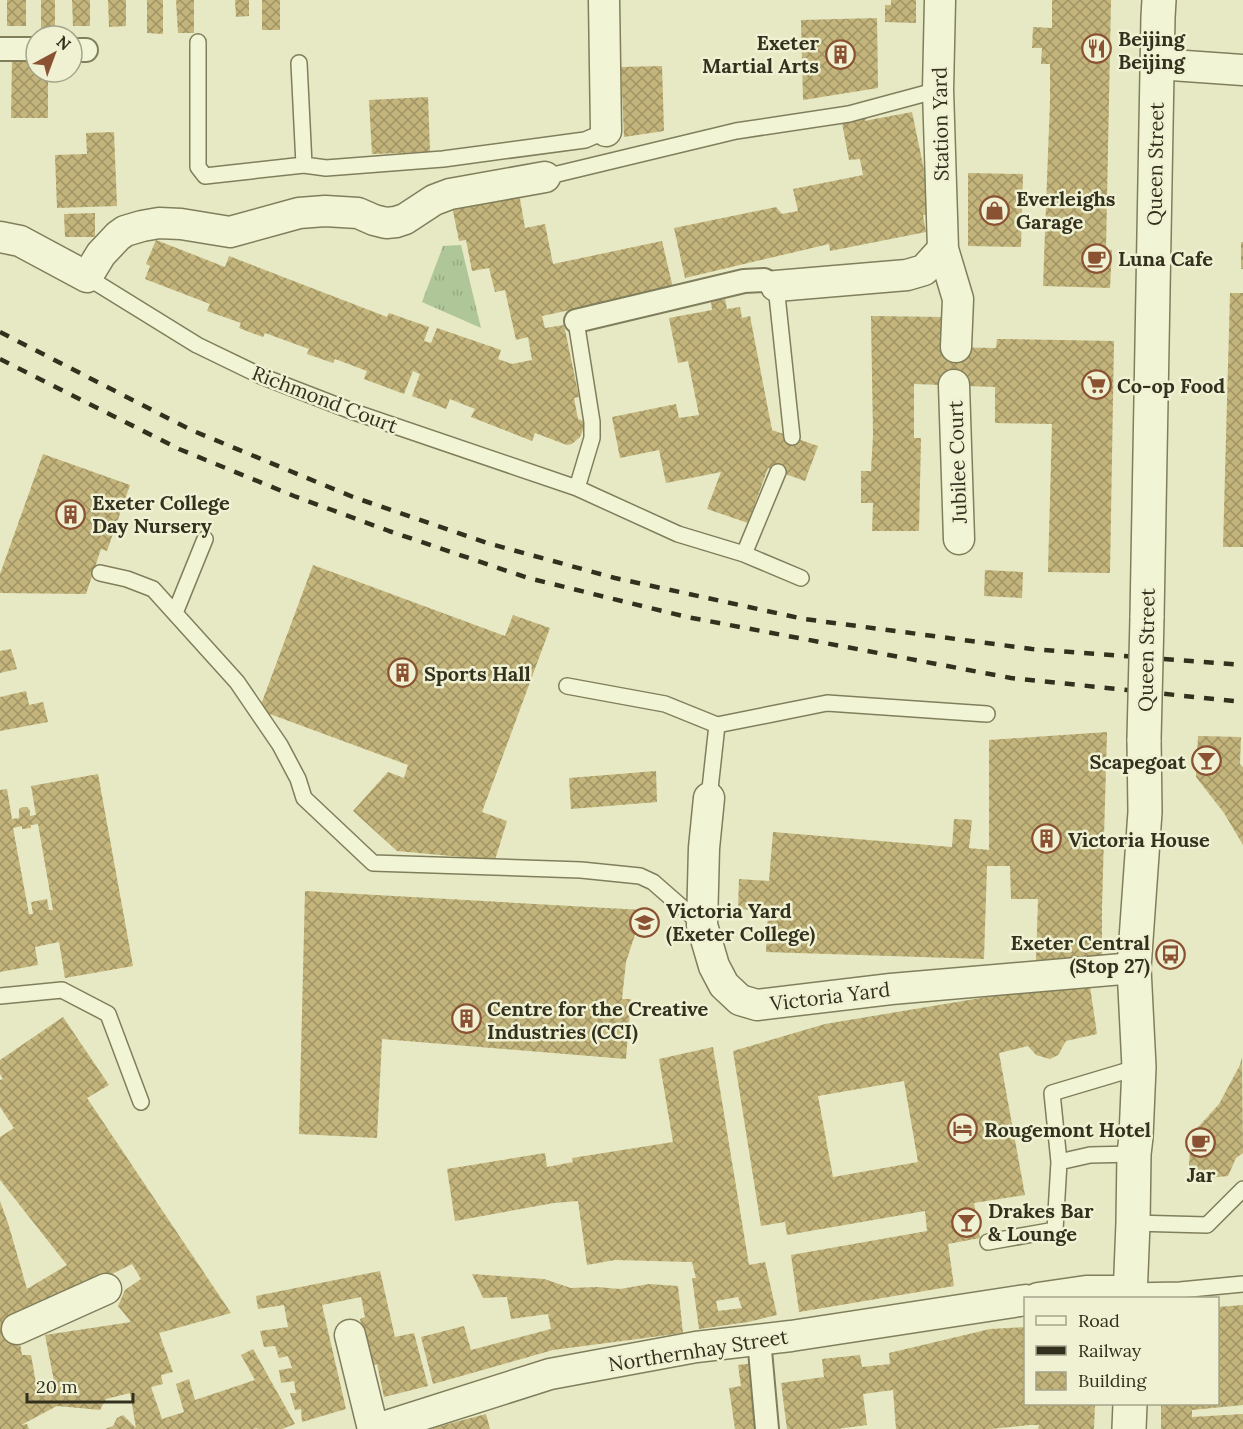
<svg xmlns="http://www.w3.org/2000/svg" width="1243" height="1429" viewBox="0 0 1243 1429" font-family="Lora,serif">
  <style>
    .park { fill: url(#park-tufts) }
    .building { fill: url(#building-cross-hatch); fill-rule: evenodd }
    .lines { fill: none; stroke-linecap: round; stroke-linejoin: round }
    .service-casing { stroke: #817e5c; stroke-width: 18 }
    .pedestrian-casing { stroke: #817e5c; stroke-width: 26 }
    .minor-casing { stroke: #817e5c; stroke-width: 33 }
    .tertiary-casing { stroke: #817e5c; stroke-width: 36 }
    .service { stroke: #f2f5d5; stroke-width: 15 }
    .pedestrian { stroke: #f2f5d5; stroke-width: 22 }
    .minor { stroke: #f2f5d5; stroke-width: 30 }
    .tertiary { stroke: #f2f5d5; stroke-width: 33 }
    .rail { stroke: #33301e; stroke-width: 4.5; stroke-dasharray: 10 10; stroke-linecap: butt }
    .tertiary-bridge-casing { stroke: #817e5c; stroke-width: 36; stroke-linecap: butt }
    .tertiary-bridge { stroke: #f2f5d5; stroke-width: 33 }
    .labels { text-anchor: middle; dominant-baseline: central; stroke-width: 5; stroke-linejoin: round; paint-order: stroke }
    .poi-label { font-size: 20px; font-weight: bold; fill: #33301e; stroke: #eff1d2; text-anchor: start }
    .street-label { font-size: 20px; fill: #33301e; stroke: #eff1d2 }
  </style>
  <defs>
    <pattern id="park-tufts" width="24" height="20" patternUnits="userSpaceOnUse" patternTransform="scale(1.5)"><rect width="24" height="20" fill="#afc698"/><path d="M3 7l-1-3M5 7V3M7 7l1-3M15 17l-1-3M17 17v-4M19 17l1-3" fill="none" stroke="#97aa83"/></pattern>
    <pattern id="building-cross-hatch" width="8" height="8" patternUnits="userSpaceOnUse" patternTransform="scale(1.5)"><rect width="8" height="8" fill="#c4b57c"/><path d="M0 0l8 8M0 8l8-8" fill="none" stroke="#a09465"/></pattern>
  </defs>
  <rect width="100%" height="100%" fill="#e6e9c3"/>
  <path class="park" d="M461 245 481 328 422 302 443 246Z"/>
  <path class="building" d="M7 0H26V26H7Z
    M41 0H55V28L41 29Z
    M72 0H90V26H73Z
    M108 0H126V26L109 27Z
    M147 0H163V34L147 33Z
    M176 0H194V33H178Z
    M235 0H249V16L236 17Z
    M262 0H280V30H262Z
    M891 0H916V23L885 22V5H891Z
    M1052 0H1111L1106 249 1112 250 1110 288 1043 286 1050 101V64H1041L1042 48H1032L1033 27 1052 28Z
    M877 18 878 88 803 100 801 20Z
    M12 57 36 58V72H48V118H11Z
    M662 66 664 131 624 137 621 67Z
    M428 97 430 152 372 154 369 100Z
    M912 112 933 213 923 215 926 232 830 251 829 244 685 278 674 228 776 207 782 214 798 211 793 189 863 175 860 159 849 160 842 123 867 118 864 121Z
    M114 132 117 206 57 208 55 155 87 154 86 133Z
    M968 173 1023 174 1021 247 968 246Z
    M519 193 525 228 545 224 553 264 662 241 673 288 542 316 545 328 564 325 579 397 574 398 578 419 583 421V430L580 437 572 444 567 445 535 433 532 441 471 417 475 409 450 399 446 409 412 396 420 374 413 371 404 394 364 379 367 371 335 359 333 363 307 354 309 349 265 333 263 337 239 328 241 323 207 311 210 304 145 279 150 266 146 264 156 240 225 267 229 256 387 317 389 313 429 327 424 341 431 343 437 328 501 350 498 359 512 364 532 360 528 337 516 340 505 290 495 292 489 268 472 271 466 240 459 241 452 206Z
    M95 213V237H65L64 214Z
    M1241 242H1243V269H1241Z
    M1230 293H1243V547H1223Z
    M725 299 727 309 740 307 742 318 750 316 772 430 818 446 805 481 768 468 748 523 707 509 721 472 666 483 659 450 620 458 612 417 676 404 679 418 699 415 688 361 678 363 669 318 712 310 711 302Z
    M871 316 942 317 941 347 996 348 997 339 1114 341 1110 573 1048 572 1052 424 995 423V387L914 384V438H921L919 531H872L873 503H861V471H871L873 436Z
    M43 454 130 485 107 551 101 549 86 594 0 593V574Z
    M313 565 505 636 513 615 550 628 482 812 507 821 495 860 397 851 353 811 388 772 404 778 408 765 259 710Z
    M985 570 1023 572 1022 598 984 596Z
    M11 649 17 669 0 673V651Z
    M26 691 29 705 43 702 48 722 0 731V697Z
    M1107 732 1102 907V962L1036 961 1038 899H1011L1010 866H987L984 959 766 952 768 911 738 909 739 879 769 881 773 832 952 847 954 819 972 820 969 848 989 850V740Z
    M1198 736 1241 737 1240 764 1243 767V845L1224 813 1196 777Z
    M656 771 657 802 571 809 569 778Z
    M98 774 133 966 65 978 59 942 35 947 38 965 0 972V790L7 789 12 819 19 818V809L23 807H27L30 811V816L36 815 31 786ZM38 824 53 910H49L47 899 31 902 33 914H29L13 828 22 826V829L31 828V825Z
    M305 891 643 910 626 962 622 999H631L626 1059 382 1039 377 1138 299 1134Z
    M1089 980 1097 1034 1066 1041 1058 1055 1050 1059 1036 1055 1028 1046 999 1053 1025 1195 974 1203 980 1238 948 1244 954 1286 799 1312 791 1255 927 1231 925 1211 787 1235 785 1222 761 1226 733 1051 825 1024ZM904 1081 918 1162 833 1177 818 1096Z
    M63 1017 109 1085 87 1098 231 1313 159 1333 173 1372 161 1375 163 1384 151 1387 162 1419 184 1412 176 1384 189 1379 195 1400 255 1380 241 1355 253 1349 295 1424 282 1429H257V1428L253 1429H105L113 1426 117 1418 123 1415 136 1428 130 1393 106 1399 100 1410 57 1406 21 1425 27 1424 29 1429H0V1201L8 1223 27 1289 67 1265 0 1180V1137L14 1128 0 1107V1080L3 1079 0 1074V1060ZM132 1264 141 1279 125 1290 118 1306 131 1322 45 1335 55 1386 37 1389 31 1355H22L19 1337 108 1276Z
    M713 1047 749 1265 765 1262 777 1315 748 1322 699 1329 692 1278H696L692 1262 615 1260 587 1265 578 1201 554 1203 455 1221 447 1169 545 1153 547 1167 573 1162 572 1158 673 1142 659 1059ZM738 1297 742 1308 718 1311 716 1301Z
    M1242 1057 1243 1153 1236 1158 1228 1176 1188 1180 1191 1135 1219 1104 1240 1065Z
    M380 1271 395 1337 414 1333 428 1386 384 1397 377 1364 371 1366 360 1319 365 1317 361 1297 322 1305 346 1409 302 1422 301 1409 295 1410 290 1393H296L294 1381 281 1383 279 1370 292 1368 288 1356 279 1358 275 1346 264 1347 260 1331 288 1327 284 1305 258 1309 256 1296Z
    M472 1274 544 1279 571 1288 597 1287 620 1289 649 1284 678 1286 683 1333 553 1350 433 1384 421 1337 464 1326 471 1350 551 1329 548 1314 511 1319 507 1297 483 1298Z
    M1243 1305V1405L1192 1410V1417L1243 1414V1429H1161V1404H1218V1307Z
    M1026 1327V1404H1095L1094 1429H1038L1039 1425H1030L991 1429H896L893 1390 863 1394 867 1425 837 1429H787L781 1383 824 1377 822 1359 860 1355 862 1367 890 1364 889 1353 990 1329Z
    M754 1363 763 1429H735L729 1388 741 1386 738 1365Z
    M486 1414 490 1429H433V1428Z"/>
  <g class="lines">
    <defs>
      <path id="service" d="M198 42V167L205 176 304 165
        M299 63 304 165 326 168 443 159 585 140 606 131
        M545 177 736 131 849 114 938 90
        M87 277 197 345 261 376 354 412 577 488 678 534 744 554 778 472
        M776 286 792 437
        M576 321 592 422V438L577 488
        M744 554 801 578
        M100 573 127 579 153 589 237 682 280 745 298 779 304 798 373 863 581 870 640 876 653 882 701 924
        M175 613 205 539
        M567 686 665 704 717 725 827 703 987 714
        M709 798 717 725
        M0 996 62 990 108 1014 141 1102
        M1059 1162 1090 1155 1134 1154
        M1133 1223 1207 1225 1243 1189
        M988 1242 1055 1230 1059 1162 1052 1093 1139 1067
        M1130 1291 1180 1290 1243 1284"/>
      <path id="pedestrian" d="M0 49H36
        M72 50H86
        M576 321 744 281 764 280 776 286
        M759 1339 767 1429"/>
      <path id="minor" d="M604 0 606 131
        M940 0 938 90 943 249 958 299 956 347
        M1157 64 1243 70
        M0 237 20 241 87 277 101 254 118 236 125 231 142 226 159 223 181 224 230 232 299 213 325 211 358 213 374 220 386 223 396 222 405 219 434 200 450 194 545 177
        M776 286 907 275 924 270 943 249
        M954 385 959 539
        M709 798 704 848 702 925 714 966 724 985 740 1000 757 1005 891 989 1134 968
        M1038 1298 1086 1291H1130
        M17 1329 106 1289
        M350 1335 373 1429
        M377 1429 550 1374 696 1347 791 1336 1026 1300"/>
      <path id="tertiary" d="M1147 618 1158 17 1159 0
        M1130 1298 1133 1223 1134 1154 1136 1137 1139 1067 1134 968 1145 812 1144 739
        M1129 1429 1130 1404"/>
    </defs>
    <use href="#service" class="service-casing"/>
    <use href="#pedestrian" class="pedestrian-casing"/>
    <use href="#minor" class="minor-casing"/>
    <use href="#tertiary" class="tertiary-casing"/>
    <use href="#service" class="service"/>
    <use href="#pedestrian" class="pedestrian"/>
    <use href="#minor" class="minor"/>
    <use href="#tertiary" class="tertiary"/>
    <path class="rail" d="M0 332 191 430 353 497 487 543 615 578 804 619 1032 649 1243 665
      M0 359 179 449 294 496 389 531 528 578 687 617 1011 678 1243 702"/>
    <defs>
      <path id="tertiary-bridge" d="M1144 739 1147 618"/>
    </defs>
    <use href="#tertiary-bridge" class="tertiary-bridge-casing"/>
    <use href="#tertiary-bridge" class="tertiary-bridge"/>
  </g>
  <defs>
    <symbol id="restaurant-ring" viewBox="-11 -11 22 22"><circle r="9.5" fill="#eff1d2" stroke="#8a5232" stroke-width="1.5"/><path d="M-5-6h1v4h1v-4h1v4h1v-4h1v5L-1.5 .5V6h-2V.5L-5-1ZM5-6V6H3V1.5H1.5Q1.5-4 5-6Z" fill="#8a5232"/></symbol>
    <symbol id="building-ring" viewBox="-11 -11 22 22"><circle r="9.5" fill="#eff1d2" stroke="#8a5232" stroke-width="1.5"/><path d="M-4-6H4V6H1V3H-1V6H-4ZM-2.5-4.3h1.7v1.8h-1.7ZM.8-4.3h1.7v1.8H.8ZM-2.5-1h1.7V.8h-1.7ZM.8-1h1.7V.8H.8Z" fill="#8a5232"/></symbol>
    <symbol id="shop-ring" viewBox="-11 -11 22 22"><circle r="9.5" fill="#eff1d2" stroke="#8a5232" stroke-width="1.5"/><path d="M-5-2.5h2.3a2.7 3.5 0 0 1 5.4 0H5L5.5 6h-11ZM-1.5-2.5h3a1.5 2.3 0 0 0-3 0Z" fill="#8a5232"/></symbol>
    <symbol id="cafe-ring" viewBox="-11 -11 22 22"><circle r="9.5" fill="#eff1d2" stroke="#8a5232" stroke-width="1.5"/><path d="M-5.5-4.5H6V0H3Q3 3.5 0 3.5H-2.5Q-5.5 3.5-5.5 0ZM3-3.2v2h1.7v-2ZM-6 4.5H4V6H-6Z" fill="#8a5232"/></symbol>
    <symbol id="supermarket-ring" viewBox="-11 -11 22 22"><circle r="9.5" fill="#eff1d2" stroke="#8a5232" stroke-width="1.5"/><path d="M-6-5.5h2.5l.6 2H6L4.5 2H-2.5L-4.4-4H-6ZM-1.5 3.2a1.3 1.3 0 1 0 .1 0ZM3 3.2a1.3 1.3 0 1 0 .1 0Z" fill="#8a5232"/></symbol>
    <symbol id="bar-ring" viewBox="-11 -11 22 22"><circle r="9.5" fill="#eff1d2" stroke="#8a5232" stroke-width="1.5"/><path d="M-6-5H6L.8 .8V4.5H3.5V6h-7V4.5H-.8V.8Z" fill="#8a5232"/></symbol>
    <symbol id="university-ring" viewBox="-11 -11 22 22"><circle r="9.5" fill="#eff1d2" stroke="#8a5232" stroke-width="1.5"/><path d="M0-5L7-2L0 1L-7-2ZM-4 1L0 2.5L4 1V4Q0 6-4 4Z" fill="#8a5232"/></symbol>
    <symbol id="bus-ring" viewBox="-11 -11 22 22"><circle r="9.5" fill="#eff1d2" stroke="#8a5232" stroke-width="1.5"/><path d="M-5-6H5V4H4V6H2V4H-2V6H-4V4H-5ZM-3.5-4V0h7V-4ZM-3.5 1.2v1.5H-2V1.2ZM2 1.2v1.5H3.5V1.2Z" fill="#8a5232"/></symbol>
    <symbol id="hotel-ring" viewBox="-11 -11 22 22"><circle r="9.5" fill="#eff1d2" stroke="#8a5232" stroke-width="1.5"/><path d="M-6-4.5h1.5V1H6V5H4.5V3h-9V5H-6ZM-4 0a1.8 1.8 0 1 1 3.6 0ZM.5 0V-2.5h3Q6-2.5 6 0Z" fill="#8a5232"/></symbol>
  </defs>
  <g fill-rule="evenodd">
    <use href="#restaurant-ring" x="1080" y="32" width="33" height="33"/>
    <use href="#building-ring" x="824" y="38" width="33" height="33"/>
    <use href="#shop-ring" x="978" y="194" width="33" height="33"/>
    <use href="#cafe-ring" x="1080" y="242" width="33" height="33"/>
    <use href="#supermarket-ring" x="1080" y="368" width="33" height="33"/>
    <use href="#building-ring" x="54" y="498" width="33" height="33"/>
    <use href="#building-ring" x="386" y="656" width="33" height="33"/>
    <use href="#bar-ring" x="1190" y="744" width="33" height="33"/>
    <use href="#building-ring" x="1030" y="822" width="33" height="33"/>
    <use href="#university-ring" x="628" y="906" width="33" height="33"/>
    <use href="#bus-ring" x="1154" y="938" width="33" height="33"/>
    <use href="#building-ring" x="450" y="1002" width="33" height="33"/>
    <use href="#hotel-ring" x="946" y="1112" width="33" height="33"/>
    <use href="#cafe-ring" x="1184" y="1126" width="33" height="33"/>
    <use href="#bar-ring" x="950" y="1206" width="33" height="33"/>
  </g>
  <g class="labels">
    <g class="poi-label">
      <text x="1118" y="38">Beijing<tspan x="1118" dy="23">Beijing</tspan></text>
      <text x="819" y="42" text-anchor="end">Exeter<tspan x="819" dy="23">Martial Arts</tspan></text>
      <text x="1016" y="198">Everleighs<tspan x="1016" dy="23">Garage</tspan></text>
      <text x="1118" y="258">Luna Cafe</text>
      <text x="1117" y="385">Co-op Food</text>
      <text x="92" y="502">Exeter College<tspan x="92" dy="23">Day Nursery</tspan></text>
      <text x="424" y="673">Sports Hall</text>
      <text x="1186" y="761" text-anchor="end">Scapegoat</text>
      <text x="1068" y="839">Victoria House</text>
      <text x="666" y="910">Victoria Yard<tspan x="666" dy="23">(Exeter College)</tspan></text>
      <text x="1150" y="942" text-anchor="end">Exeter Central<tspan x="1150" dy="23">(Stop 27)</tspan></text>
      <text x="487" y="1008">Centre for the Creative<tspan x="487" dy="23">Industries (CCI)</tspan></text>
      <text x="984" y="1129">Rougemont Hotel</text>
      <text x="1201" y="1174" text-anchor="middle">Jar</text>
      <text x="988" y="1210">Drakes Bar<tspan x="988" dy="23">&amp; Lounge</tspan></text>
    </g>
    <g class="street-label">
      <text transform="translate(940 124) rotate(-91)">Station Yard</text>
      <text transform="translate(1155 164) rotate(-89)">Queen Street</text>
      <text transform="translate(325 399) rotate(21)">Richmond Court</text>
      <text transform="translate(957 462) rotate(-92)">Jubilee Court</text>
      <text transform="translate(1146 650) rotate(-89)">Queen Street</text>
      <text transform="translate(830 996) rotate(-7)">Victoria Yard</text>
      <text transform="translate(698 1350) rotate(-9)">Northernhay Street</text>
    </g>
  </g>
  <rect x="1024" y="1297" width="195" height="108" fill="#eff1d2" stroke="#a4a48a" stroke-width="1.5"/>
  <rect x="1036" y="1316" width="30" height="9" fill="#f2f5d5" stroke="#a4a48a" stroke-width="1.5"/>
  <text x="1078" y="1327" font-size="18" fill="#33301e">Road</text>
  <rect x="1036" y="1346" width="30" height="9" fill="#33301e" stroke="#a4a48a" stroke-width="1.5"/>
  <text x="1078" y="1357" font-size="18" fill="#33301e">Railway</text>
  <rect x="1036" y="1372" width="30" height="18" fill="url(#building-cross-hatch)" stroke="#a4a48a" stroke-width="1.5"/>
  <text x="1078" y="1387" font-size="18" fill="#33301e">Building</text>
  <g transform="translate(54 54) rotate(41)"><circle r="28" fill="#eff1d2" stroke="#a4a48a" stroke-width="1.5"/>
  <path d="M0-4.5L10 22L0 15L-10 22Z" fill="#8a5232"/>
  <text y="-9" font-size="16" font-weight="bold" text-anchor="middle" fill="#33301e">N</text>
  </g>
  <path d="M27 1393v9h106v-9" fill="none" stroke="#33301e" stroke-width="3"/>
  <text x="36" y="1393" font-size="18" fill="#33301e" stroke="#eff1d2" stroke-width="4.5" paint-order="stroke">20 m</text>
</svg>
